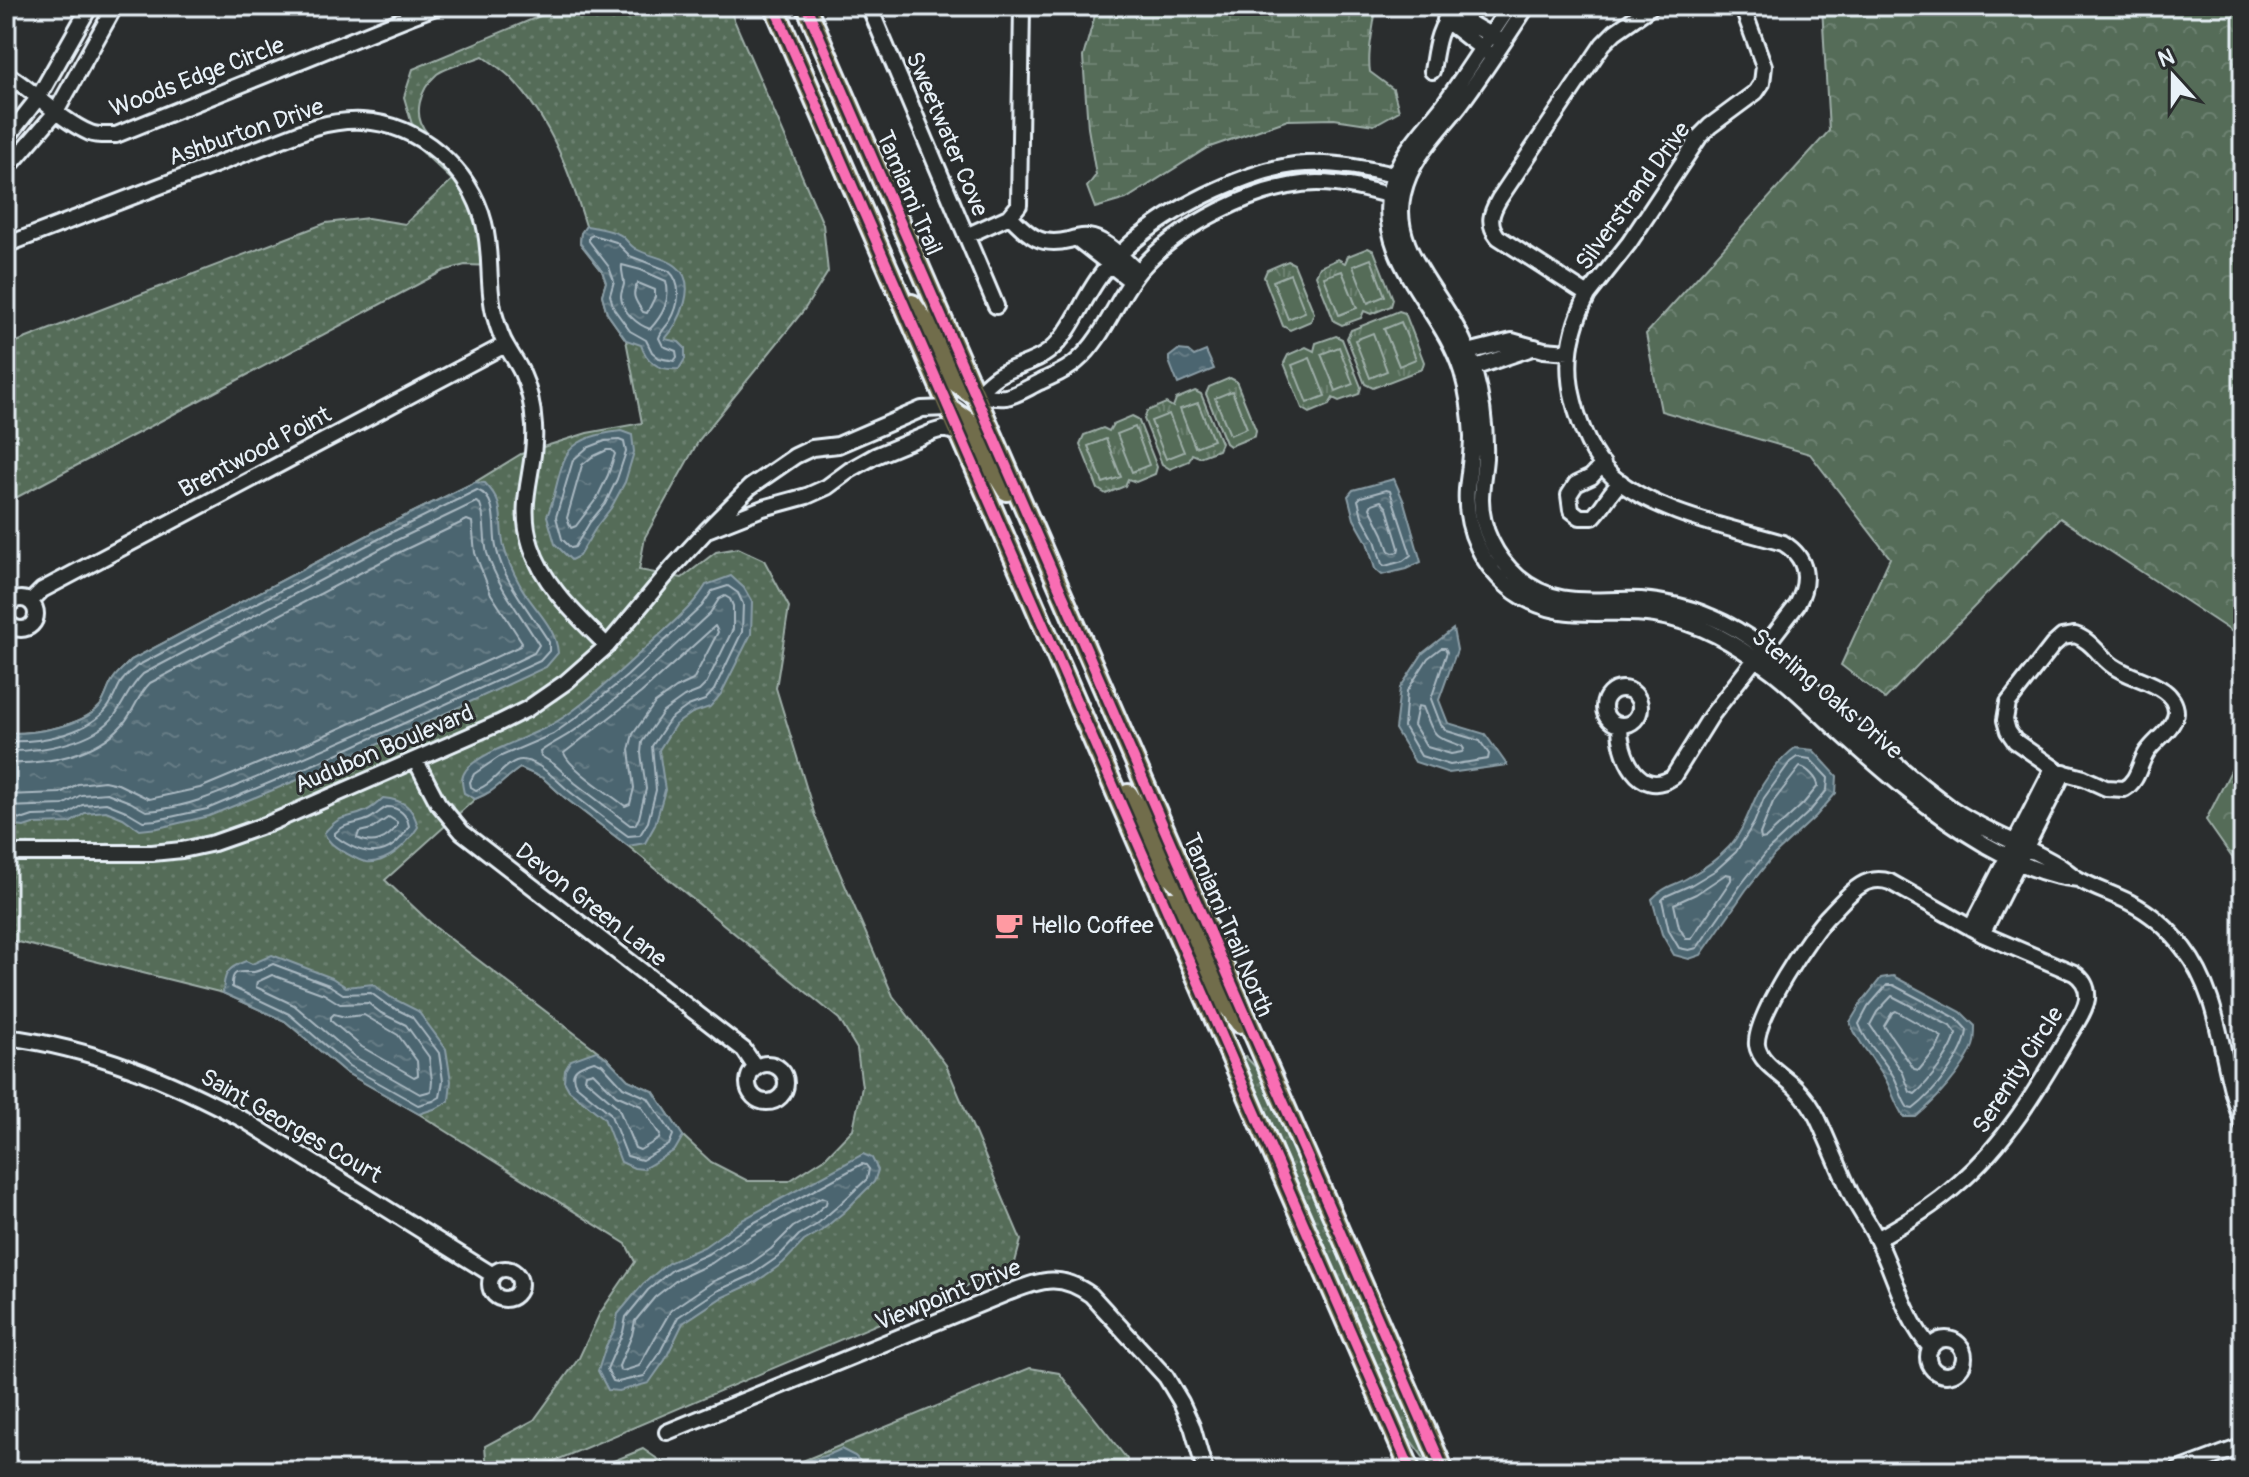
<svg xmlns="http://www.w3.org/2000/svg" width="2249" height="1477" viewBox="0 0 2249 1477" font-family="Pangolin,sans-serif">
  <style>
    .grass { fill: url(#grass-dots); stroke: #9eaea8; stroke-width: 2; fill-rule: evenodd }
    .forest { fill: url(#forest-crowns); stroke: #9eaea8; stroke-width: 2 }
    .wetland { fill: url(#wetland-marsh); stroke: #9eaea8; stroke-width: 2 }
    .park { fill: url(#park-tufts); stroke: #9eaea8; stroke-width: 2 }
    .pitch { fill: #546c58; stroke: #9eaea8; stroke-width: 2 }
    .water { fill: url(#water-ripples); stroke: #8a9da6; stroke-width: 2 }
    .lines { fill: none; stroke-linecap: round; stroke-linejoin: round }
    .shore { stroke: #aab9c2; stroke-width: 2 }
    .minor-casing { stroke: #e8f1f8; stroke-width: 20 }
    .major-casing { stroke: #e8f1f8; stroke-width: 24 }
    .minor { stroke: #2a2d2e; stroke-width: 14 }
    .major { stroke: #716d4b; stroke-width: 18 }
    .cycleway-casing { stroke: #2a2d2e; stroke-width: 15 }
    .cycleway { stroke: #f96db3; stroke-width: 10 }
    .labels { text-anchor: middle; dominant-baseline: central; stroke-width: 6; stroke-linejoin: round; paint-order: stroke }
    .street-label { font-size: 24px; fill: #e8f1f8; stroke: #2a2d2e }
    .poi-label { font-size: 24px; fill: #e8f1f8; stroke: #2a2d2e; text-anchor: start }
  </style>
  <defs>
    <pattern id="grass-dots" width="8" height="8" patternUnits="userSpaceOnUse" patternTransform="scale(2)"><rect width="8" height="8" fill="#546c58"/><path d="M2 2h.1M6 6h.1" fill="none" stroke="#6d8171" stroke-width="1.8" stroke-linecap="round"/></pattern>
    <pattern id="forest-crowns" width="20" height="18" patternUnits="userSpaceOnUse" patternTransform="scale(2)"><rect width="20" height="18" fill="#546c58"/><path d="M2 6a3 3 0 1 1 6 0M12 15a3 3 0 1 1 6 0" fill="none" stroke="#6d8171"/></pattern>
    <pattern id="wetland-marsh" width="20" height="14" patternUnits="userSpaceOnUse" patternTransform="scale(2)"><rect width="20" height="14" fill="#546c58"/><path d="M1 5h8M5 5V1M11 12h8M15 12V8" fill="none" stroke="#6d8171"/></pattern>
    <pattern id="park-tufts" width="24" height="20" patternUnits="userSpaceOnUse" patternTransform="scale(2)"><rect width="24" height="20" fill="#546c58"/><path d="M3 7l-1-3M5 7V3M7 7l1-3M15 17l-1-3M17 17v-4M19 17l1-3" fill="none" stroke="#6d8171"/></pattern>
    <pattern id="water-ripples" width="26" height="14" patternUnits="userSpaceOnUse" patternTransform="scale(2)"><rect width="26" height="14" fill="#4c6570"/><path d="M2 4q2-2 4 0t4 0M15 11q2-2 4 0t4 0" fill="none" stroke="#667c85"/></pattern>
  </defs>
  <rect width="100%" height="100%" fill="#2a2d2e"/>
  <filter id="ink" filterUnits="userSpaceOnUse"><feTurbulence type="fractalNoise" baseFrequency=".0125" numOctaves="2"/><feDisplacementMap in="SourceGraphic" scale="16" xChannelSelector="R" yChannelSelector="G"/><feConvolveMatrix kernelMatrix="1 2 1 2 8 2 1 2 1" color-interpolation-filters="sRGB"/></filter>
  <g filter="url(#ink)">
    <path class="grass" d="M564 6H728L823 224 828 272 804 310 699 440 645 537 639 570 682 578 716 552 738 548 764 560 789 607 776 688 815 816 893 996 946 1065 1021 1240 1014 1266 531 1471H493L487 1469 485 1446 534 1420 579 1358 600 1313 635 1262 626 1244 419 1114 345 1072 285 1021 223 993 6 939V733C33 734 81 727 100 706 106 698 108 686 114 678 119 671 126 666 131 660L389 524 475 482 521 454 587 433 642 423 626 340 607 313 602 295 606 282 602 271 580 243 581 233 586 226C570 173 551 121 513 80 505 71 493 64 483 56 471 61 446 67 437 74 420 89 411 116 428 134 442 149 462 158 473 177 488 204 494 235 495 266L465 265 443 271 6 503V346L326 223 368 218 405 224 452 180 415 145 413 128 404 97 413 69ZM520 768 543 778 564 797 628 846 839 1019 857 1049 862 1087 853 1129 825 1158 789 1181H748L711 1162 683 1136 653 1091 628 1080 607 1058 435 927 385 880 475 799C495 791 502 780 520 768Z
      M1245 1056 1263 1075 1429 1459 1426 1461 1409 1438 1243 1057Z
      M1030 1368 1059 1373 1127 1459 1126 1471H778Z
      M643 1449 675 1471H589Z"/>
    <path class="forest" d="M1822 6H2243V639L2060 518 1885 699 1841 665 1890 558 1810 454 1661 411 1646 334 1829 131Z
      M2243 747V873L2206 820Z"/>
    <path class="wetland" d="M1096 6H1376C1374 29 1367 50 1370 72L1393 89 1399 111 1374 125 1334 119 1288 120 1207 148 1126 199 1095 208 1087 187 1096 175 1088 128 1083 57 1095 15Z"/>
    <path class="park" d="M1368 248 1374 251 1393 299 1391 306 1371 314 1364 311 1361 318 1342 325 1334 321 1316 275 1320 267 1338 259 1345 263 1348 256Z
      M1288 261 1294 264 1314 313 1311 321 1290 330 1283 326 1264 277 1267 270Z
      M1399 311 1405 313 1424 362 1422 369 1373 388 1365 384 1347 338 1351 330Z
      M1336 336 1342 339 1361 387 1359 394 1339 401 1333 398 1329 405 1310 413 1302 408 1284 363 1288 355 1306 347 1314 351 1316 343Z
      M1230 378 1236 381 1256 430 1255 436 1230 446 1226 443 1206 394 1209 387Z
      M1195 391 1201 394 1221 443 1218 450 1199 457 1192 454 1189 461 1170 469 1162 464 1144 419 1147 411 1166 403 1173 407 1176 399Z
      M1132 416 1138 419 1157 467 1155 474 1136 482 1128 479 1125 486 1106 494 1098 489 1080 444 1084 435 1103 428 1109 431 1113 424Z"/>
    <path class="pitch" d="M1371 259 1385 296 1368 303 1353 266Z
      M1342 271 1357 308 1339 315 1324 277Z
      M1290 274 1305 312 1288 319 1273 281Z
      M1401 322 1416 359 1399 366 1384 329Z
      M1373 333 1387 371 1370 378 1355 340Z
      M1339 347 1353 384 1336 391 1321 354Z
      M1310 358 1325 396 1307 403 1292 365Z
      M1232 391 1247 428 1230 435 1215 398Z
      M1198 403 1213 440 1195 447 1180 409Z
      M1169 414 1184 452 1166 459 1151 421Z
      M1135 427 1149 465 1132 472 1117 434Z
      M1106 439 1121 477 1103 483 1088 446Z"/>
    <path class="water" d="M586 226C597 228 613 230 622 236 627 240 630 246 636 249 648 256 665 257 676 266 699 283 680 323 665 339L679 342 685 348V359L679 369C660 371 647 363 641 345L626 340 607 313 602 295 606 282 602 271 580 243 581 233Z
      M1178 350 1188 351 1194 356 1206 351 1214 369 1178 384 1169 361V357Z
      M621 431 632 435 634 452 625 482 611 508 597 526 579 556 571 560 555 544 547 516C556 497 557 473 566 456 575 438 602 433 621 431Z
      M1394 479 1404 502 1421 562 1406 569 1382 575 1375 569 1367 542 1354 519 1348 496 1353 490Z
      M475 482 485 483C508 507 497 519 504 547 507 559 513 572 519 583 531 607 556 625 558 653L546 667 322 770 209 816 158 828 140 830 123 818 106 811 85 813 70 823 33 824 24 827 6 825V733C33 734 81 727 100 706 106 698 108 686 114 678 119 671 126 666 131 660L389 524Z
      M731 576 744 588 752 602 751 634 721 694 710 707 692 713 675 725 659 750 665 790 655 825 645 843 628 846 564 797 543 778 520 768C502 780 497 791 475 799L464 793C462 784 460 778 466 770 478 754 528 737 547 727 581 710 623 668 652 642 671 624 693 607 706 585Z
      M1453 629 1457 650 1439 700 1448 723 1485 734 1507 765 1449 773 1415 762 1395 729 1400 688 1423 653Z
      M1795 748 1813 750 1837 776 1836 793 1816 816 1774 855 1746 890 1701 955 1689 959 1674 955 1662 934 1652 899C1664 886 1674 886 1689 877 1703 869 1718 859 1729 847 1742 833 1748 814 1756 797 1763 781 1781 758 1795 748Z
      M383 798C404 800 413 807 418 827 407 844 388 864 366 862 359 861 348 854 342 851 334 846 328 842 324 833 343 811 346 821 366 811 372 808 378 803 383 798Z
      M272 955 332 978 346 987 373 984 390 997 418 1011 446 1049 451 1081 449 1101 437 1108 419 1114 345 1072 285 1021 223 993C224 973 227 968 246 961L252 964Z
      M1893 976 1961 1012 1975 1026C1975 1032 1975 1040 1973 1046 1964 1070 1936 1100 1916 1117H1904C1896 1106 1893 1094 1887 1082 1877 1061 1858 1045 1850 1022L1862 1002 1881 978Z
      M596 1051 607 1058 628 1080 653 1091 683 1136 675 1150 643 1169 634 1168 621 1162 604 1118 569 1090 564 1081 565 1070 571 1060Z
      M863 1154 872 1158 878 1170 874 1182 844 1212 821 1231 804 1241 783 1263 756 1282 721 1298 683 1323 665 1360 649 1383 619 1391 608 1390 598 1371 606 1346 615 1329 618 1314 643 1284 668 1263 704 1247 742 1220Z
      M841 1449 855 1456 870 1471H766C790 1462 819 1461 841 1449Z"/>
    <g class="lines">
      <path class="shore" d="M593 235 616 242 630 256 669 271C683 284 679 306 670 321 666 327 661 331 659 338L663 346 676 351 677 357 674 361 659 358 652 352 646 340 630 331 614 309 610 295 614 281 609 267 589 241V237Z
        M622 265 641 270 666 281C671 300 663 315 650 329 638 325 622 312 621 297 621 291 623 290 624 284 624 277 621 272 622 265Z
        M638 283 655 290V297L647 313 643 312C636 302 630 294 638 283Z
        M619 440 624 442 626 452 617 479 605 504 590 522 575 547 571 548 562 539 556 517 573 460 587 448 605 441Z
        M607 450H612L615 454 608 475 597 498 576 526 571 528 567 518 582 465 592 457Z
        M1386 490 1390 491 1411 555 1403 561 1385 566 1382 564 1375 540 1362 516 1358 500 1361 497Z
        M1381 501 1387 508 1399 548 1398 552 1393 553 1389 551 1383 534 1370 508 1372 504Z
        M728 586 738 593 743 604 742 632 714 690 705 700 688 706 670 719 652 746 656 790 648 822 640 835 628 836C608 822 588 806 569 791 557 781 534 755 516 761 501 767 494 784 476 790L471 787 470 782 474 774 499 757 553 734 577 717 627 676 702 606 712 591Z
        M725 596 730 599 733 606V629L706 684 699 691 684 697 663 712 642 742 641 753 646 789 639 818 635 825H630L575 783 554 764 541 756 540 752C553 742 569 736 582 725 628 691 669 651 710 613L719 599Z
        M715 626 718 632 693 680 676 688 655 703 633 734 629 750 634 788 630 804 625 806C610 794 570 769 564 753L641 693Z
        M1441 648H1445L1447 652 1431 699 1441 725 1447 731 1480 741 1489 754 1488 759 1450 765 1421 756 1404 727 1407 691 1428 658Z
        M1418 706 1423 707C1434 735 1432 736 1462 746L1464 749 1462 752 1451 754 1427 747 1414 725Z
        M6 741C37 743 83 735 105 711 112 704 115 693 120 684 124 677 131 671 137 666L392 532 477 490C499 498 492 528 496 547 504 583 530 611 549 642V651L540 661 319 762 207 809 157 820 143 821 126 811 106 803 82 805 67 815 33 816 24 819 6 817
        M6 751C38 752 95 743 115 715 126 699 129 688 143 674L397 540 476 502 480 504C486 520 483 537 487 553 498 588 521 614 539 645L534 653C450 693 365 732 279 768 236 786 192 808 146 811L130 802 107 793 81 795 63 805 6 807
        M1797 757 1810 759 1828 778 1827 790 1810 811 1768 850 1740 886 1697 948 1689 950 1679 948 1669 931 1662 900 1666 896 1691 885 1716 870 1736 852 1754 823 1764 798 1790 762Z
        M6 763C44 765 96 755 122 725 134 712 137 696 150 683L402 551 467 520 472 522 475 553 491 594 522 642 520 646 310 742 200 788 149 799 118 784 104 781 78 784 60 793 6 795
        M1800 767C1807 768 1818 779 1818 786L1803 804 1766 838 1761 839 1760 834 1773 802Z
        M387 807C398 807 407 814 409 826 390 860 364 858 335 836V833C346 822 356 825 369 819 375 816 381 810 387 807Z
        M389 817 397 822V826C387 840 373 846 357 838L359 832 372 829Z
        M1726 874 1731 875V880L1691 939H1686L1679 927 1674 904 1696 894Z
        M273 964 329 985 343 994 371 993 386 1004 412 1017 439 1053 443 1081 440 1097 433 1101 418 1105 349 1066 289 1014 232 987C231 967 242 973 254 972 260 971 268 966 273 964Z
        M272 975 324 994 340 1004 368 1003 381 1013 406 1025 429 1057 432 1081 431 1091 420 1094 355 1057 294 1005 256 987 257 982Z
        M1887 985H1893L1956 1018 1967 1030C1965 1055 1933 1094 1913 1109L1908 1108C1901 1099 1900 1089 1895 1079 1885 1059 1866 1045 1859 1024L1868 1007Z
        M1892 996 1950 1026 1956 1034C1953 1051 1928 1083 1915 1094L1910 1092 1903 1073 1870 1025 1877 1012Z
        M1896 1011 1942 1037 1937 1048 1919 1070 1914 1069 1884 1026 1892 1013Z
        M334 1014 345 1017 364 1015 398 1035 417 1061 418 1075 414 1077 362 1047 331 1021V1017Z
        M594 1061 602 1064 623 1087 648 1098 673 1135 669 1145 642 1160 627 1156 610 1113 576 1085C567 1069 581 1065 594 1061Z
        M593 1072 616 1095 641 1106 660 1135 659 1139 640 1150 635 1148 618 1107 585 1079 586 1074Z
        M862 1164 866 1165 869 1169 867 1179 838 1206 816 1225 799 1235 778 1257 752 1275 717 1291 678 1317 658 1356 644 1376 618 1382 613 1381 607 1369 623 1332 626 1317 648 1290 672 1270 708 1254 746 1227Z
        M822 1197 827 1199 826 1204 811 1217 793 1227 771 1249 747 1266 712 1282 671 1310 639 1366 623 1371 620 1370 619 1366 632 1335 635 1321 655 1297 678 1279 712 1263 752 1235Z"/>
      <defs>
        <path id="minor" d="M869 6 996 306
          M1452 6C1461 22 1484 30 1499 40
          M1510 6C1488 38 1467 72 1444 104 1425 129 1398 154 1391 186 1373 259 1443 308 1462 372 1468 392 1471 416 1472 437 1472 454 1469 472 1467 489 1464 529 1483 569 1515 592 1561 625 1604 607 1655 615 1701 622 1736 644 1772 671 1793 687 1812 706 1831 724 1880 768 1929 812 1986 845 2017 862 2043 876 2078 879
          M1527 6C1505 40 1483 74 1459 106 1437 134 1411 158 1403 194 1393 237 1422 271 1443 305 1456 325 1468 347 1474 370 1482 399 1486 428 1485 458 1484 472 1481 485 1481 499 1481 528 1495 557 1518 577 1557 610 1594 598 1641 600 1665 602 1689 607 1711 617 1748 632 1780 660 1810 687 1856 728 1901 772 1951 808 1984 831 2023 844 2058 865 2065 869 2071 875 2078 879 2094 888 2113 894 2129 902 2151 913 2170 930 2184 949 2223 999 2220 1067 2243 1124
          M1652 6 1615 32 1603 44 1499 199C1491 213 1487 223 1498 237L1588 295 1629 243 1700 136 1710 126 1756 92 1762 83 1764 66 1742 6
          M409 17 438 6
          M1445 20 1489 54
          M1432 71C1436 48 1437 28 1454 11
          M6 74C35 91 58 119 90 133 97 136 107 135 116 135L409 17 405 6
          M6 139 38 98 90 6
          M6 170 56 112 115 6
          M1010 216C1029 236 1041 247 1069 240 1075 238 1081 236 1088 237 1107 239 1124 260 1138 272
          M966 236 1010 216 1019 205 1022 6
          M1076 238 1131 281
          M6 245 314 127C329 123 345 120 362 121 419 124 470 169 484 223 492 253 487 284 494 313 497 324 501 338 507 347 512 356 518 364 522 373 530 390 533 409 534 426 537 470 516 500 531 546 544 587 578 616 607 646
          M1588 295C1570 329 1564 364 1574 402 1580 427 1593 459 1613 477 1658 514 1728 527 1783 543 1808 558 1810 581 1797 605L1711 716 1673 777C1638 800 1619 753 1620 725
          M1460 354 1512 341 1544 350 1569 352
          M1467 370 1535 347
          M975 395C983 389 990 380 999 375 1014 366 1034 363 1048 352 1074 331 1083 296 1104 271 1115 259 1126 247 1139 237 1178 205 1255 166 1306 164 1339 162 1371 170 1403 177
          M975 395C985 396 996 398 1006 397 1017 395 1029 387 1040 382 1052 376 1067 371 1077 361 1105 337 1116 299 1139 271 1177 226 1258 184 1317 183 1344 183 1370 190 1395 197
          M948 408 922 409 838 445 812 448 795 456 750 487 707 530 763 508 807 496 827 487 850 470 875 456 933 432 943 429 959 433
          M1603 464 1591 477 1576 484 1569 495 1571 510 1580 517H1593C1604 506 1609 493 1621 482
          M6 614a15 15 0 1 1 30 0a15 15 0 1 1-30 0Z
          M30 602 42 590 505 345
          M2075 635C2091 640 2100 657 2113 666 2129 677 2149 680 2164 691 2171 696 2176 704 2176 712 2175 728 2155 740 2147 752 2138 766 2139 780 2124 789L2106 788 2084 778 2058 771 2015 741 2008 731 2005 720 2008 703 2053 645 2062 637Z
          M1604 707a18 18 0 1 1 36 0a18 18 0 1 1-36 0Z
          M416 761 438 803 462 832 744 1050 756 1068
          M6 853H152L182 850 214 843 268 824 499 723 527 709 566 682 607 646 673 567 707 530
          M1971 928 2053 768
          M1982 934 2064 772
          M6 1037C92 1048 170 1080 246 1121L493 1275
          M748 1083a19 19 0 1 1 38 0a19 19 0 1 1-38 0Z
          M1877 1239C1905 1223 1934 1206 1958 1184 2005 1144 2037 1090 2068 1037 2074 1026 2085 1012 2087 999 2088 988 2083 979 2074 973L1982 934 1890 882C1863 873 1847 897 1830 914 1810 933 1754 1019 1757 1045 1760 1064 1785 1076 1797 1089 1806 1098 1813 1108 1818 1119 1829 1143 1839 1168 1850 1192 1858 1208 1869 1223 1877 1239 1896 1276 1903 1317 1931 1348
          M490 1284a15 15 0 1 1 30 0a15 15 0 1 1-30 0Z
          M1928 1357a18 18 0 1 1 36 0a18 18 0 1 1-36 0Z
          M667 1432 1007 1293C1042 1280 1059 1272 1091 1295L1166 1377 1181 1402 1192 1426 1205 1471
          M2176 1471 2243 1446"/>
        <path id="major" d="M774 6 1411 1471
          M806 6 1444 1471
          M912 304 933 334 953 378 958 384 973 394
          M950 409 966 420 974 429 988 460 1007 491
          M1128 794 1146 824 1171 876 1181 886 1190 888
          M1163 901H1176L1185 912 1223 999 1240 1023"/>
      </defs>
      <use href="#minor" class="minor-casing"/>
      <use href="#major" class="major-casing"/>
      <use href="#minor" class="minor"/>
      <use href="#major" class="major"/>
      <defs>
        <path id="cycleway" d="M774 6 1411 1471
          M806 6 1444 1471"/>
      </defs>
      <use href="#cycleway" class="cycleway-casing"/>
      <use href="#cycleway" class="cycleway"/>
    </g>
  </g>
  <defs>
    <symbol id="cafe-bare" viewBox="-9 -9 18 18"><path d="M-5.5-4.5H6V0H3Q3 3.5 0 3.5H-2.5Q-5.5 3.5-5.5 0ZM3-3.2v2h1.7v-2ZM-6 4.5H4V6H-6Z" fill="#ff9aa2" stroke="#2a2d2e" stroke-width="2.5" paint-order="stroke"/></symbol>
  </defs>
  <g fill-rule="evenodd">
    <use href="#cafe-bare" x="989" y="905" width="40" height="40"/>
  </g>
  <g class="labels">
    <g class="street-label">
      <text transform="translate(197 77) rotate(-21)">Woods Edge Circle</text>
      <text transform="translate(246 132) rotate(-19)">Ashburton Drive</text>
      <text transform="translate(947 134) rotate(67)">Sweetwater Cove</text>
      <text transform="translate(909 193) rotate(67)">Tamiami Trail</text>
      <text transform="translate(1633 196) rotate(-54)">Silverstrand Drive</text>
      <text transform="translate(255 452) rotate(-28)">Brentwood Point</text>
      <text transform="translate(1827 694) rotate(40)">Sterling Oaks Drive</text>
      <text transform="translate(384 749) rotate(-23)">Audubon Boulevard</text>
      <text transform="translate(591 905) rotate(38)">Devon Green Lane</text>
      <text transform="translate(1228 925) rotate(67)">Tamiami Trail North</text>
      <text transform="translate(2018 1070) rotate(-57)">Serenity Circle</text>
      <text transform="translate(291 1126) rotate(30)">Saint Georges Court</text>
      <text transform="translate(948 1295) rotate(-22)">Viewpoint Drive</text>
    </g>
    <g class="poi-label">
      <text x="1031" y="925">Hello Coffee</text>
    </g>
  </g>
  <rect width="2249" height="1477" fill="none" stroke="#2a2d2e" stroke-width="32"/>
  <rect x="16" y="16" width="2217" height="1445" fill="none" stroke="#e8f1f8" stroke-width="3" filter="url(#ink)"/>
  <g transform="translate(2173 76) rotate(339)" stroke="#2a2d2e" stroke-width="6" paint-order="stroke">
  <path d="M0-6L14 30L0 20L-14 30Z" fill="#e8f1f8"/>
  <text y="-12" font-size="22" font-weight="bold" text-anchor="middle" fill="#e8f1f8">N</text>
  </g>
</svg>
